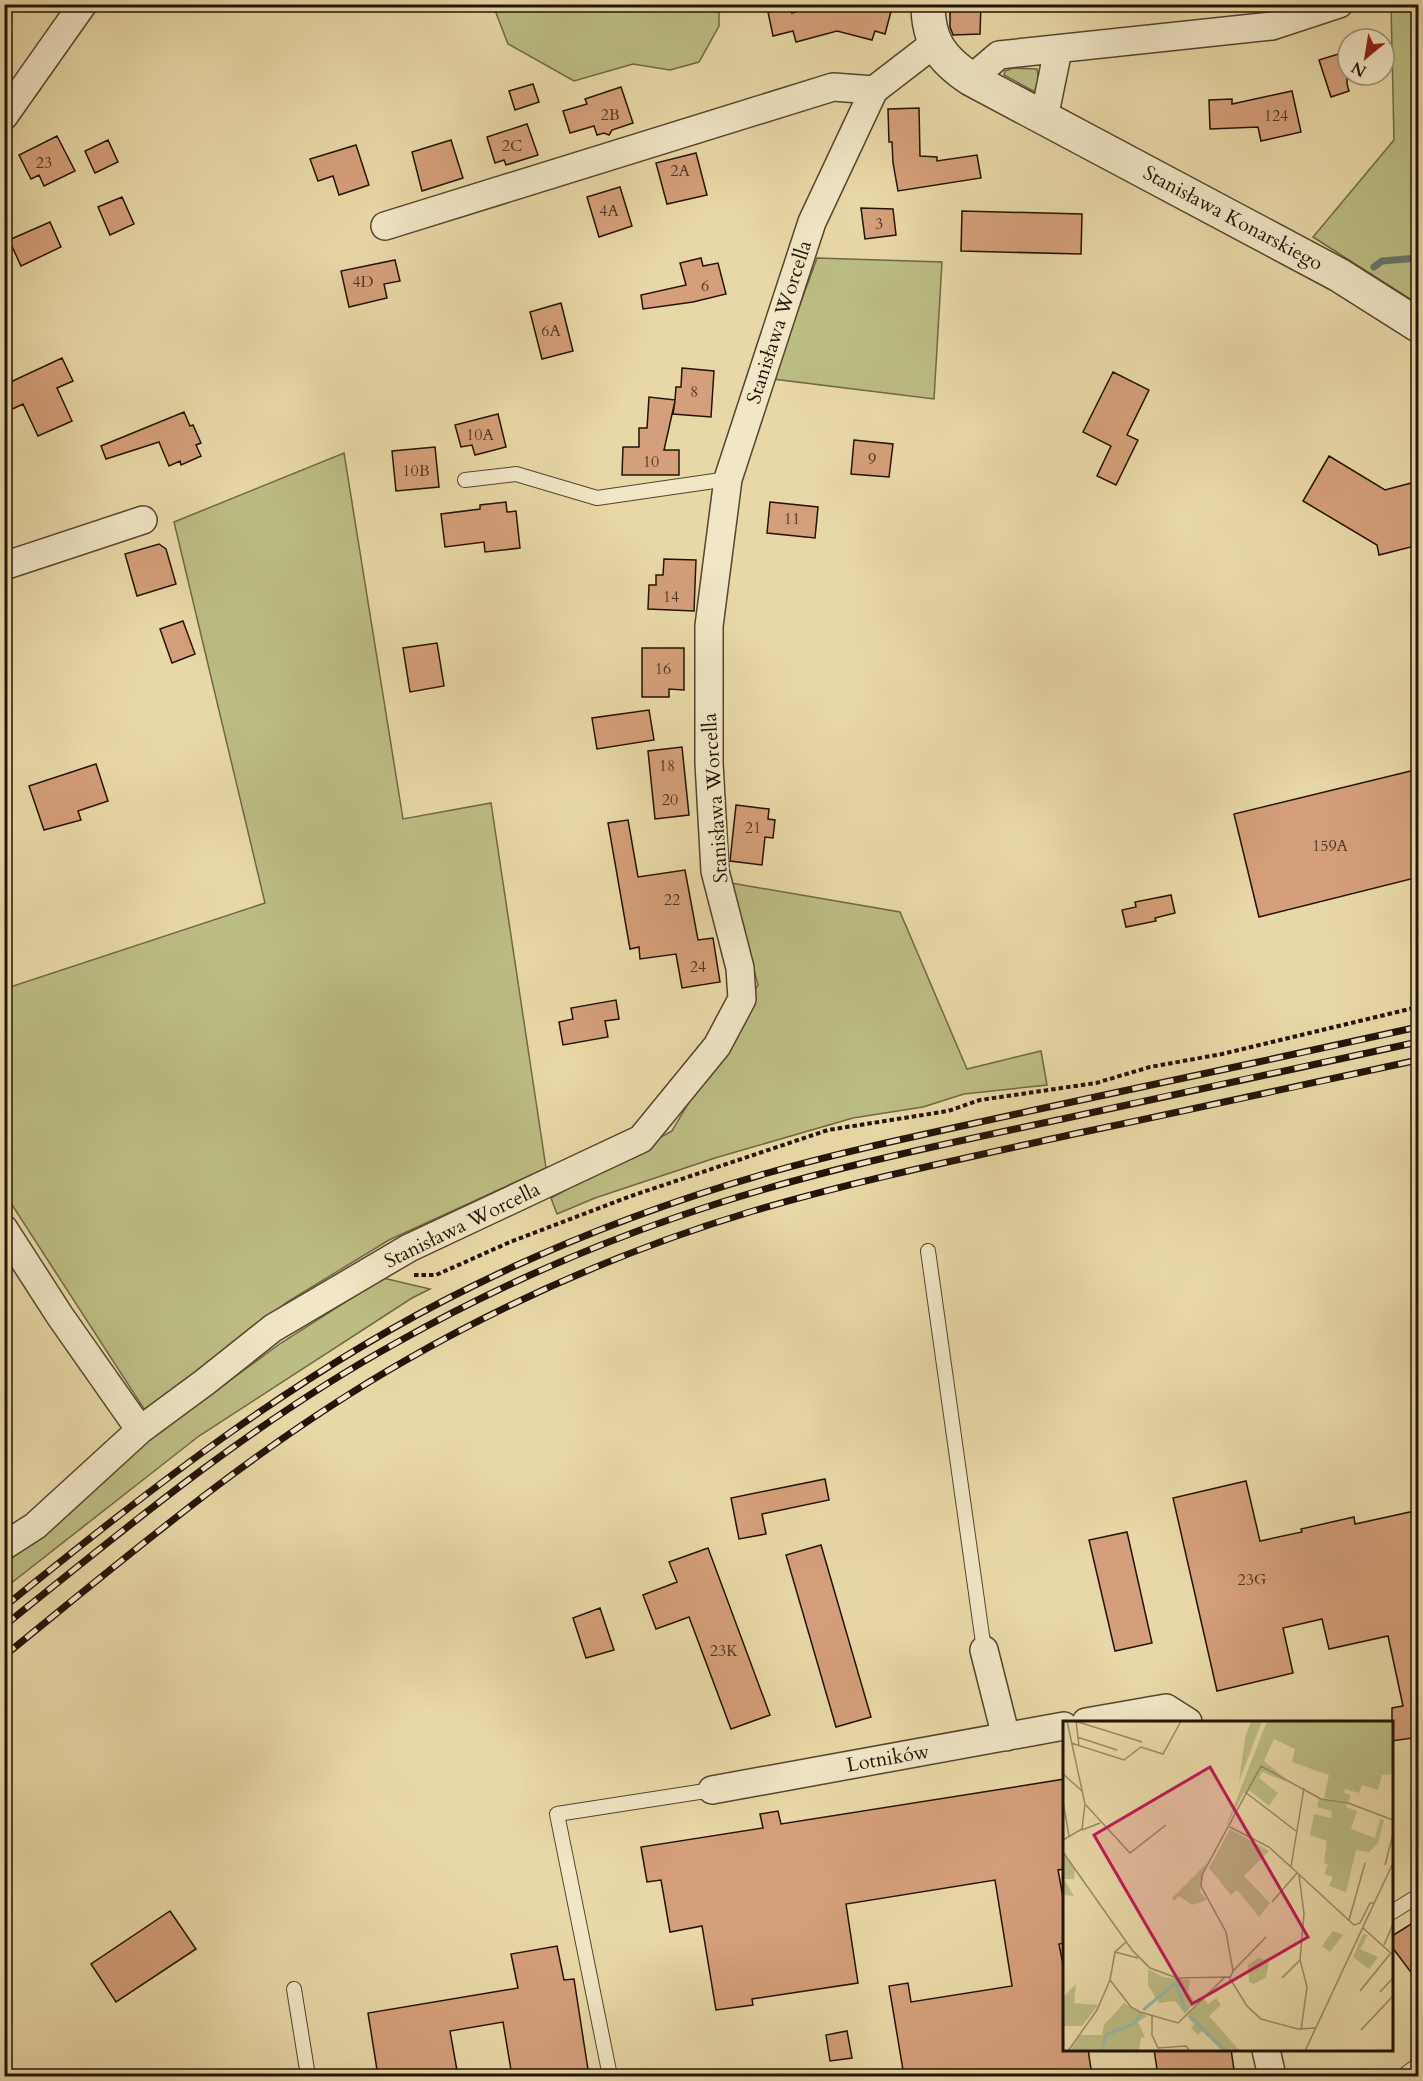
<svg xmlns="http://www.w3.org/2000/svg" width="1423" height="2081" viewBox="0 0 1423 2081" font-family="Cardo,serif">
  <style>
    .green { fill: #bcbd83; stroke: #706844; stroke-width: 1.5 }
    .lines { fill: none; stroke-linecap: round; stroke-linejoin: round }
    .stream { stroke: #697769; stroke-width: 7 }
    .building { fill: #d49f7a; stroke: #231406; stroke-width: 1.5 }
    .service-casing { stroke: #54452e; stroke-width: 16 }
    .minor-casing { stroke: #54452e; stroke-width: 30 }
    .tertiary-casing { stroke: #54452e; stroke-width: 36 }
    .path { stroke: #231406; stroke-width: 4; stroke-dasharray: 4.5 3; stroke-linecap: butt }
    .service { stroke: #f1e6c6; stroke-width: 14 }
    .minor { stroke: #f1e6c6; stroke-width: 27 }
    .tertiary { stroke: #f1e6c6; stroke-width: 33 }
    .rail-casing { stroke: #231406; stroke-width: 7 }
    .rail { stroke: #f1e6c6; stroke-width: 4.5; stroke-dasharray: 14; stroke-linecap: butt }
    .labels { text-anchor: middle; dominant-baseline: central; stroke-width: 5; stroke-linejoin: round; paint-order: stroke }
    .number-label { font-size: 16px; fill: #4f3723 }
    .street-label { font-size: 20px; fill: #231406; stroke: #f1e6c6 }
    .inset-river { fill: none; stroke: #97b9ab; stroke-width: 3 }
    .inset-road { fill: none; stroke: #9a8a67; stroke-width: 1.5 }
    .view { fill: #c2185b; fill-opacity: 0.15; stroke: #c2185b; stroke-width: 3 }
    .inset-edge { fill: none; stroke: #231406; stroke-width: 3 }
  </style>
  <rect width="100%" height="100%" fill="#e9d8a7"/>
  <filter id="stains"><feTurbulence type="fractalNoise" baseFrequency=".00333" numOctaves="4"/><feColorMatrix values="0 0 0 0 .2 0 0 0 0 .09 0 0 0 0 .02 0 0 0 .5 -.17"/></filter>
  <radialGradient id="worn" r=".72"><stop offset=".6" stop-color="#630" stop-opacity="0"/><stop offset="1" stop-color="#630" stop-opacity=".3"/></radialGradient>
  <path class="green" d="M493 5H719V26L699 62 670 70 633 64 574 81 508 44Z
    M1391 5H1418V304L1313 237 1394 140Z
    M1013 68 1037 69 1040 86 1035 92 1004 75 1005 71Z
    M817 258 942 262 934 399 773 379Z
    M344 453 403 819 491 803 546 1168 389 1240 287 1302 146 1412 5 1194 4 989 265 903 174 522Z
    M731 883 900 912 967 1069 1041 1051 1047 1085 964 1094 923 1107 853 1118 715 1158 595 1198 557 1214 551 1198 672 1131 758 985Z
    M383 1278 430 1289 412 1298 199 1436 5 1588V1561L30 1544 89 1488 159 1432 281 1343Z"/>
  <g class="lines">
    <path class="stream" d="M1374 267 1382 261 1418 258"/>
  </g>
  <path class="building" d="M823 4H893L885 34 875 31 872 40 837 31 796 42 793 31 773 36 768 12 791 9 792 13Z
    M950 4H981L980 34 953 35 950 27Z
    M1348 51 1347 84 1349 91 1331 97 1319 60Z
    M533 84 539 102 515 110 509 91Z
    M621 87 633 123 612 130 609 135 604 133 597 135 594 126 570 133 563 111 587 104 585 99Z
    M1292 91 1301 132 1261 141 1258 127 1210 129 1209 100 1232 99V104Z
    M919 108 920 156 937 157V161L977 155 981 178 898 191 893 163 892 142H889L888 109Z
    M527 124 538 155 506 165 504 160 495 163 487 137Z
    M57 136 75 171 44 186 39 175 31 179 19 155Z
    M108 140 118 162 95 173 85 151Z
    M451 140 463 178 422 191 412 152Z
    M356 145 369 185 339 195 333 176 318 181 310 159Z
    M696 153 707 195 667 204 656 163Z
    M620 187 632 226 599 237 587 197Z
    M122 197 134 224 110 235 98 207Z
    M861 208 893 209 896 235 865 239Z
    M962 211 1082 214 1081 254 961 251Z
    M50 222 61 247 21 266 9 240Z
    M701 258 703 266 718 263 726 294 693 302 643 309 641 295 686 285 680 263Z
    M395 260 400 281 384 284 387 298 349 307 341 271Z
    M561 303 573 351 542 359 530 312Z
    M62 358 73 381 57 388 72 421 38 436 23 404 4 413V385Z
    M682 368 714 371 711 417 673 414 675 401 664 450H679V475H622L623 447H639V428H647L649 397 675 400 676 387H681Z
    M1113 372 1149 390 1127 435 1138 440 1116 485 1097 476 1111 446 1083 432Z
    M184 412 190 426 193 425 201 443 196 445 201 456 181 465 180 461 169 466 159 442 106 459 101 446Z
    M498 414 506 447 475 455 472 445 461 447 455 425Z
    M854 440 893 444 889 477 851 474Z
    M435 447 439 487 396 491 392 451Z
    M1329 456 1385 490 1415 482 1419 497V545L1379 555 1377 545 1303 501Z
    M506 502 507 512 516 511 520 548 485 552 484 542 445 547 441 514 480 509V505Z
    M770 502 818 507 815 538 767 533Z
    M159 544 166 549 176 584 137 596 125 554Z
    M664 559 696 560 694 611 648 609 649 585H656V575H663Z
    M183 621 195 654 172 663 160 629Z
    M437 643 444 686 410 692 403 648Z
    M642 648H684V690L669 689V697H642Z
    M649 710 654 740 597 749 592 718Z
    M682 747 689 815 655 819 648 751Z
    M96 764 108 801 78 811 81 820 44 830 29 786Z
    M1419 769V877L1259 917 1234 814Z
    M736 805 769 809 768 819 775 820 773 838 765 837 762 865 730 861Z
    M628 820 638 877 685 870 698 940 713 938 720 982 682 988 676 954 640 959 639 947 630 949 608 823Z
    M1171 895 1175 913 1155 918 1156 921 1126 927 1122 910 1136 907 1135 902Z
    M616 1000 619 1019 605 1021 608 1037 563 1045 559 1022 573 1019 571 1008Z
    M825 1479 829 1500 762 1514 766 1534 739 1539 731 1498Z
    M1246 1481 1260 1541 1302 1532 1301 1529 1354 1517 1355 1524 1419 1510V1737L1392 1741V1708L1403 1706 1388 1636 1329 1649 1322 1619 1283 1628 1293 1673 1217 1691 1173 1498Z
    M1127 1532 1152 1643 1115 1651 1089 1540Z
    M821 1545 871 1717 836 1727 786 1555Z
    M708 1548 770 1715 731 1729 689 1617 656 1629 643 1595 677 1582 669 1562Z
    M600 1608 614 1650 586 1658 573 1618Z
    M1065 1779V1869L1058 1870 1065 1908V1943L1059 1944 1065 1975V2049H1088L1092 2076H991L990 2070 950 2076H904L889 1986 908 1983 911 2002 1012 1986 995 1880 846 1904 858 1983 752 1999 753 2005 716 2010 702 1926 670 1932 661 1880 647 1882 641 1847 763 1828 760 1814 778 1811 781 1824Z
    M170 1911 196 1949 116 2002 91 1964Z
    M1419 1919V1983L1392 1947V1936Z
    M557 1946 564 1980 574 1979 589 2076H512L503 2022 450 2031 458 2076H378L368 2013 518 1988 511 1954Z
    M847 2031 852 2058 830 2061 826 2035Z
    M1154 2049H1231L1234 2070 1190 2076H1158Z"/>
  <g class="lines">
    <defs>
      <path id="service" d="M465 480 516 474 597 498 728 479
        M928 1251 984 1650
        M1392 1912 1418 1896
        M294 1989 308 2076
        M610 2076 557 1814 712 1790
        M1403 2076 1418 2065"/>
      <path id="minor" d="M971 79 999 55 1272 26 1339 4
        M4 116 83 4
        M1044 118 1058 50
        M385 226 833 87 874 90
        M4 566 143 520
        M4 1229 60 1316 140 1430
        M4 1546 35 1526 140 1430 205 1382 273 1328 409 1248 641 1139 717 1046 742 999 740 968 715 871 709 763V626L728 479 812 222 874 90 935 43
        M984 1650 1006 1737
        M1086 1722 1166 1708 1188 1722
        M712 1790 1064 1726
        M1266 2050 1272 2076"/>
      <path id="tertiary" d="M928 4C928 41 941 59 971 79L1339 275 1418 325"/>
    </defs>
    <use href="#service" class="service-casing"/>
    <use href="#minor" class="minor-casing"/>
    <use href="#tertiary" class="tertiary-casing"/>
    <path class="path" d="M414 1275H436L510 1242 631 1196 828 1130 948 1111 980 1100 1096 1083 1150 1067 1222 1054 1418 1007"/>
    <use href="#service" class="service"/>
    <use href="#minor" class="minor"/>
    <use href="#tertiary" class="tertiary"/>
    <defs>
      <path id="rail" d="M4 1607C154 1486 299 1371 473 1286 566 1240 664 1203 764 1174 851 1149 941 1131 1030 1111 1159 1083 1289 1056 1418 1027
        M4 1626C130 1524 255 1421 396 1343 485 1293 578 1251 674 1218 802 1173 935 1146 1067 1118 1184 1092 1301 1067 1418 1042
        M4 1656C136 1549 260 1443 408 1359 517 1297 633 1247 753 1211 859 1180 966 1158 1074 1134 1189 1110 1304 1085 1418 1060"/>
    </defs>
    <use href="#rail" class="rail-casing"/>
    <use href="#rail" class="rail"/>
  </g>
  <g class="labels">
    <g class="number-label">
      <text x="610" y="115">2B</text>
      <text x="1276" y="116">124</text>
      <text x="512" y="146">2C</text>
      <text x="44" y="163">23</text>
      <text x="680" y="171">2A</text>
      <text x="609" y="211">4A</text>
      <text x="879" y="224">3</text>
      <text x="363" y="282">4D</text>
      <text x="705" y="286">6</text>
      <text x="551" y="331">6A</text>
      <text x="694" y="392">8</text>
      <text x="480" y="435">10A</text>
      <text x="872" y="459">9</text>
      <text x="651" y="462">10</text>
      <text x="416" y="471">10B</text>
      <text x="792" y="519">11</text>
      <text x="671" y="597">14</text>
      <text x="663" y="669">16</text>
      <text x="667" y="766">18</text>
      <text x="670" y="800">20</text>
      <text x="753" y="828">21</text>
      <text x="1330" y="846">159A</text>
      <text x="672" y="900">22</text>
      <text x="698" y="967">24</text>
      <text x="1252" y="1580">23G</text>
      <text x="724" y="1651">23K</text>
    </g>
    <g class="street-label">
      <text transform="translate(1233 218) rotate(28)">Stanisława Konarskiego</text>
      <text transform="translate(779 322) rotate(-72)">Stanisława Worcella</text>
      <text transform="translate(715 798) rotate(-94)">Stanisława Worcella</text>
      <text transform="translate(462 1225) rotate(-26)">Stanisława Worcella</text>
      <text transform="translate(888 1758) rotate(-10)">Lotników</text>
    </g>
  </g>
  <g transform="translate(1063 1721)">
    <rect width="330" height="330" fill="#e9d8a7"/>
    <path d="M188 0H199L176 61 182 17ZM204 0H330V53L319 54 315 69 299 64 296 72 282 68 281 72 288 74 285 81 261 77 266 54 229 41 232 28 211 18 201 40 223 58 222 60 199 51 196 57 215 72 206 85 187 70 181 71 162 108ZM256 78 284 83 283 86 294 90 288 108 312 117 317 98 321 99 315 122 306 131 293 129 283 171 266 165 270 156 261 153 265 144 261 142 264 120 247 114 251 93 268 97 269 90 254 86ZM167 108 206 130 181 155 207 182 196 196 174 169 168 174 146 147ZM0 132 12 148 11 158H1L11 175 0 174ZM143 143 137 171 144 179 129 184 116 175 111 180 109 177ZM270 210 280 214 267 231 259 225ZM300 213 305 214 297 228 315 236 306 248 290 236ZM195 237 206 240 203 256 191 263 186 261 185 244ZM85 248 100 256 127 259 125 271 132 281 122 293 112 280 96 282 85 264ZM13 263 11 282 35 284 19 305H0V276ZM140 276 145 283 153 277 158 284 146 295 177 330H159L139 310 135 314 128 307 131 303 124 295ZM61 282 84 295 75 301 82 316 78 317 76 330H7L17 314H39L41 304Z" fill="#bcbd83"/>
    <path class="inset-river" d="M113 263 123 290M80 289 115 260M127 295 162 330M39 330 43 314 70 303 78 293"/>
    <path class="inset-road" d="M12 0 79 21M13 0 16 25M14 16 54 29M8 22 61 39 78 26 100 33 118 0M0 53 19 70M241 67 228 146 291 204 297 202 307 182H311M182 71 233 110M0 80 6 115M22 83 67 132 103 104M167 106 206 126 228 146M19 109 37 102M0 119 19 108 22 83 4 0M0 131 69 229 87 247 114 257 166 256 184 285 198 298 235 308 252 307M322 144 330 113M236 154 241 193 237 239 244 266 238 309M209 181 234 152M286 199 302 142M300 207 330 234M63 221 52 231 47 259 68 286 77 291 115 302 162 256M321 224 330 203M52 231 75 237M170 250 203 216M167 257 170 250 163 211 138 165 139 154 198 45 258 78 285 82 330 99M219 257 237 239M297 270 327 233M317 271 330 257M89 295V314L95 327 123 325 127 330M298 309 330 275M5 330 34 289 47 259M242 330 330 142"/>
    <path class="view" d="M147 46 245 216 129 283 31 114Z"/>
    <rect width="330" height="330" class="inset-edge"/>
  </g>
  <rect width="1423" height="2081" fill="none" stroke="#e9d8a7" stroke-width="24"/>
  <rect x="6" y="6" width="1411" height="2069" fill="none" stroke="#231406" stroke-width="3"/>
  <rect x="12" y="12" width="1399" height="2057" fill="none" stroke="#231406" stroke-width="1.5"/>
  <g transform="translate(1366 57) rotate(210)"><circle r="28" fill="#f1e6c6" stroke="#9f9279" stroke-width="1.5"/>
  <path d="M0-4.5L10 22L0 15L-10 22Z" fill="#8f2418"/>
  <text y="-9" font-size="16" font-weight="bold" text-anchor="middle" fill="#231406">N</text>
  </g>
  <rect width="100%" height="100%" filter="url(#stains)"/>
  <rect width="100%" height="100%" fill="url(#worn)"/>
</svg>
